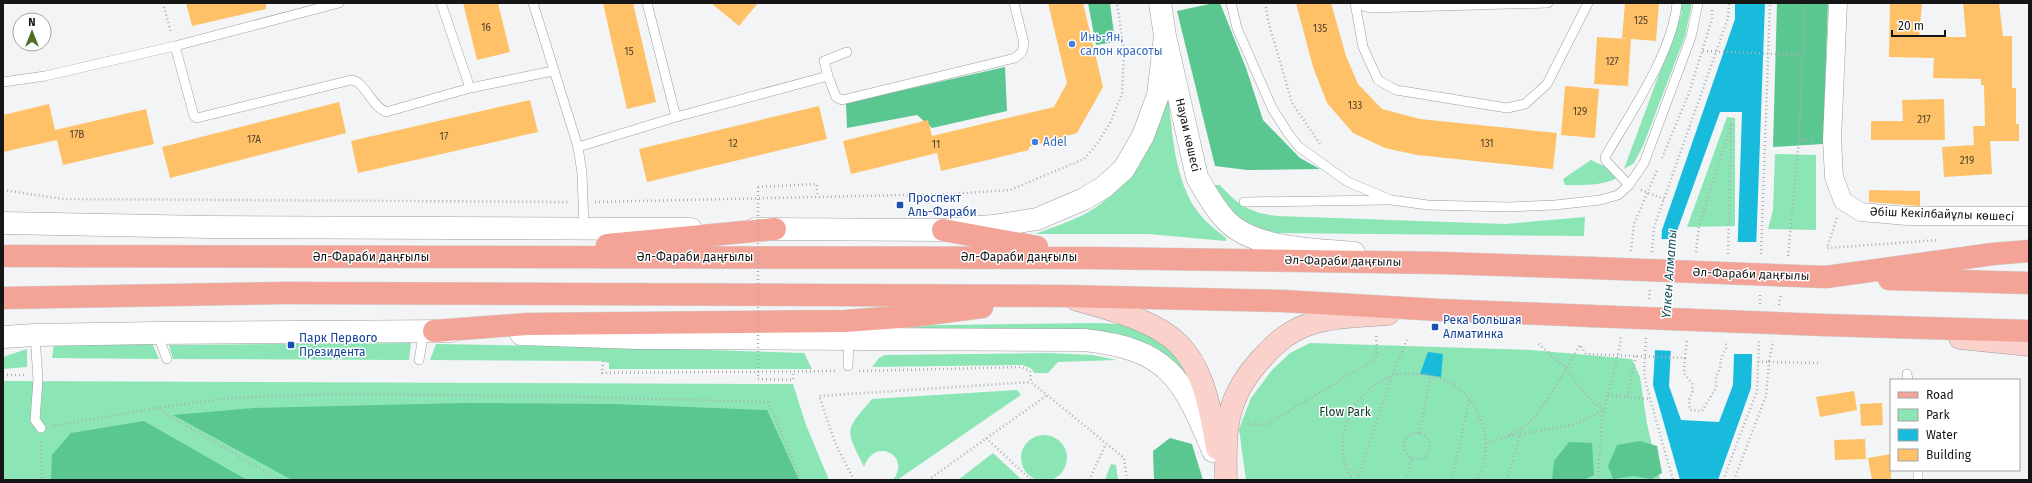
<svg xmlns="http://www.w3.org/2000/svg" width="2032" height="483" viewBox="0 0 2032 483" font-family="'Fira Sans',sans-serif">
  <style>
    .green { fill: #8be5b4 }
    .forest { fill: #5ac690 }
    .water { fill: #18bbdc; fill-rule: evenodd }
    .pier { fill: #f3f4f5 }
    .building { fill: #fec168 }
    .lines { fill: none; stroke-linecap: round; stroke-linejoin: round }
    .service-casing { stroke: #9e9e9f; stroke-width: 10 }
    .minor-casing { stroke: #9e9e9f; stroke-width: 19 }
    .tertiary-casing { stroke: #9e9e9f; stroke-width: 23 }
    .secondary-casing { stroke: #9e9e9f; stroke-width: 23 }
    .primary-casing { stroke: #d0d0d0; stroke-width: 23 }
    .path { stroke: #afb0b1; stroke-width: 2.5; stroke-dasharray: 1 3; stroke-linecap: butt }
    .service { stroke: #fff; stroke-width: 9 }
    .minor { stroke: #fff; stroke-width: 18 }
    .tertiary { stroke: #fff; stroke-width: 22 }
    .secondary { stroke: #fad1cb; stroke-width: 22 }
    .primary { stroke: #f4a397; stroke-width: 22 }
    .primary-bridge-casing { stroke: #d0d0d0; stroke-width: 23; stroke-linecap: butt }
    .path-bridge { stroke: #afb0b1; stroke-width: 2.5; stroke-dasharray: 1 3; stroke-linecap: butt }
    .primary-bridge { stroke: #f4a397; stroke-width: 22 }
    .shop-dot { fill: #3f7fe0; stroke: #fff; stroke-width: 1.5 }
    .transit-dot { fill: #1a4fb4; stroke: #fff; stroke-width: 1.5 }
    .labels { text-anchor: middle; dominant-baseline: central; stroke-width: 3; stroke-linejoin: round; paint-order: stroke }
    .number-label { font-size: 10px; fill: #50412a }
    .shop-label { font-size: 12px; fill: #366cbe; stroke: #fff; text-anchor: start }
    .street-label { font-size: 12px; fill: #161616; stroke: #fff }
    .transit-label { font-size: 12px; fill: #164399; stroke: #fff; text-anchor: start }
    .park-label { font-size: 12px; fill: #093924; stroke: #fff }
    .water-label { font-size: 13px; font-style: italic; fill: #185361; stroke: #fff }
  </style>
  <rect width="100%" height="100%" fill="#f3f4f5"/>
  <path class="green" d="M1675 3H1692L1685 36 1643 146 1634 163 1624 169 1682 12Z
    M1166 76C1172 119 1171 171 1195 208 1203 220 1215 229 1226 238V241L1148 234H1035C1050 228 1066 223 1081 216 1115 200 1151 155 1161 119 1165 105 1165 90 1166 76Z
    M1727 117 1735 118V226L1687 227Z
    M1775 154 1816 155V230L1768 229 1773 210Z
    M1591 160 1606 167 1617 178C1602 186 1582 185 1565 185L1563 179Z
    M1209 185H1220C1238 205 1250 213 1277 216L1505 224 1585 217 1584 236 1277 233C1238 223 1234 213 1209 185Z
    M1098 323 1132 325 1152 334 1188 366 1202 405 1139 342 656 329Z
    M152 343 159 359 52 358 54 344Z
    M411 343 409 360 173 359 169 345Z
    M1310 343 1531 350 1632 359 1640 377 1647 424 1660 480H1246L1239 429 1251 398 1272 370 1290 353Z
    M436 344 610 347 804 353 812 369H609V363L603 361 430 360Z
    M27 349V367L3 369V357Z
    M1049 353 1092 355 1117 360 1058 362 1048 373H1034L1032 369 1023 365 872 367 879 358 885 355Z
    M3 381 793 384 806 425 829 480H3Z
    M1017 390 1021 395 897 480H893C912 455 874 436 864 467 845 428 844 432 872 399Z
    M1021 458a23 23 0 1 1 46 0a23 23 0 1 1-46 0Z
    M993 453 1022 480H958Z
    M1111 464 1116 465 1118 480H1105Z"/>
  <path class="forest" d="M1088 3H1110L1115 42 1096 45Z
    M1214 3H1220L1246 68 1263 120 1300 158 1320 169 1247 170 1215 166 1177 11Z
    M1777 3H1828L1823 144 1773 147Z
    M1005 67 1007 111 932 128 917 115 847 128 846 103Z
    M465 403 614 404 767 410 799 480H292L173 415 254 408Z
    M144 421 247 480H51L52 455 71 433Z
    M1170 438 1192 444 1203 480H1154L1153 451Z
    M1640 441 1657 446 1662 473 1651 479 1633 476 1613 479 1608 466 1617 445Z
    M1569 442 1592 443 1594 475 1584 480H1552L1554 461Z"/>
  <path class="water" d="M1735 3H1765L1751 388 1718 480H1680L1653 385 1662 230 1735 19ZM1720 112H1742L1733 385 1719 422 1681 420 1669 386 1677 231Z
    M1428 352 1443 354 1441 377 1420 374Z"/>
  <path class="pier" d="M1659 239H1679L1673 351 1653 350Z
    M1736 242H1757L1754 354H1732Z"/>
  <path class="building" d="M186 3H266V9L192 26Z
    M463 3H498L510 52 477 60Z
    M603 3H633L656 102 627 109Z
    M711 3H758L739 26Z
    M1048 3H1083L1103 87 1077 133 1029 147V150L941 171 937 153 851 174 843 141 928 120 932 136 1054 107 1067 83Z
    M1296 3H1331L1346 56 1358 84 1382 109 1420 119 1557 133 1553 169 1417 155 1385 148 1353 133 1327 103 1313 67Z
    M1625 3H1659L1656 41 1631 39 1628 86 1594 84 1597 37 1629 39 1622 38Z
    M1890 3H1922L1919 37H1966L1963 3H1999L2003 36H2012V88H2016V124H2019V141H1990L1992 174 1944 177 1942 147 1974 145 1973 126H1985L1984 85H1981V79L1933 78 1934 58 1889 57Z
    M1565 86 1599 89 1595 138 1561 135Z
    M1944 99 1945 140H1871V121H1903L1902 100Z
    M530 100 538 132 358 173 351 141Z
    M339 102 346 133 170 178 162 147Z
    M49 104 55 130 146 109 154 144 63 165 57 140 3 152V115Z
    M819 106 827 139 647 182 639 149Z
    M1869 190 1920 191V206L1869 202Z
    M1854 391 1857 410 1820 417 1816 397Z
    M1882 403 1883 425 1861 426 1860 404Z
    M1865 439 1866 459 1835 460 1834 440Z
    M1891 454V480H1872L1868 458Z"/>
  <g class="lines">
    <defs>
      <path id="service" d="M441 3 470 88
        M533 3 578 147 582 173 584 228
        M647 3 676 117
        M1231 3 1237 28 1272 108 1288 133 1299 147 1348 182 1391 200 1428 205 1508 207 1555 205 1600 200 1618 195 1629 185 1644 163 1685 53 1691 37 1698 3
        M1355 3 1363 47 1378 80 1396 90 1507 108 1525 104 1547 84 1588 3
        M1356 4 1370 8 1548 3
        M175 46 339 3
        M828 76 824 61 847 52
        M3 82 45 76 175 46 194 116 197 118 351 80C365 81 371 106 386 112L470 88 553 71
        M578 147 676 117 828 76 836 97 842 100 1015 58 1022 52 1024 43 1014 3
        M1629 185 1606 161 1605 157C1630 114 1673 52 1677 3
        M1244 202 1387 200
        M157 333 167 359
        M35 335 38 380 35 420 41 428
        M419 360 424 331
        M848 366 849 339
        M1907 374 1908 380
        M1918 470V480"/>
      <path id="minor" d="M1838 3 1832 140 1834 177 1843 201 1861 212 1907 216H2029"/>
      <path id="tertiary" d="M1160 3 1165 36 1197 177C1205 191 1213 206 1224 218 1251 250 1316 249 1354 253
        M3 223 208 227 691 229
        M755 229 943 230 993 226 1037 219 1084 199 1104 187 1124 169 1143 136 1158 95 1165 36
        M521 334 637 338 1084 340C1168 349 1182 377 1213 451
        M3 337 35 335 157 333 452 331"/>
      <path id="secondary" d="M1077 300C1179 328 1200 341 1217 448
        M1960 338 2029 345
        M1226 480C1225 428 1225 397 1263 357 1276 342 1291 330 1310 324 1335 316 1362 316 1388 314"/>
      <path id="primary" d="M943 230 1037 247
        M607 245 775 229
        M3 256 1091 258 1441 263 1593 268
        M1826 277 1993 254 2029 251
        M1889 279 2029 283
        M3 298 285 293 1063 296 1283 301 1439 310 1591 316
        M1824 325 2029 331
        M434 331 527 324 845 321 913 316 982 307"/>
    </defs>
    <use href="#service" class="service-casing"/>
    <use href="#minor" class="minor-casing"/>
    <use href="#tertiary" class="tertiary-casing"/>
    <use href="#secondary" class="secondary-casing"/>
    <use href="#primary" class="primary-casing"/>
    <path class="path" d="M163 3 171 33
      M1265 3 1269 24 1292 103 1320 144
      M1799 140H1814
      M1662 158 1689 93 1712 19V8
      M758 187 817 184V196
      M3 190 63 199 570 202
      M1641 190 1664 199
      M595 202 950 194 1010 190 1084 159 1097 144 1110 123 1122 94 1124 52 1117 3
      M1837 218 1827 248 1939 240
      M1631 251 1634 224 1657 170
      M1652 252 1654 227 1728 18 1729 3
      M1696 252 1699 226 1731 125 1728 254
      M1761 254 1770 3
      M1788 256 1799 140 1805 3
      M1649 299 1650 288
      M1760 304V293
      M1779 305 1781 294
      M1646 338 1644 372 1647 388 1673 480
      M1685 358 1684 373 1692 384 1693 391 1689 400 1690 410 1702 411 1716 388V376L1720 369 1721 359 1726 348V341
      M603 361 602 373 836 371
      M1758 362H1769L1773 341
      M859 371 1021 367 1030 371 1031 382 1124 458 1127 480
      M3 375H24
      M758 379 793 380V372
      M1608 395 1627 397 1636 356
      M1627 397 1650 399
      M156 408 280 480
      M1248 423 1251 425 1268 424 1375 359 1377 352 1376 334
      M54 426 155 408 229 398 334 394 549 396 768 402 801 480
      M1419 433 1431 375
      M1404 446a13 13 0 1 1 26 0a13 13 0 1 1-26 0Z
      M1509 436 1577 424 1604 409 1592 402 1566 369 1538 343
      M986 438 1031 480
      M41 441 42 480
      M1485 444C1500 439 1515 434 1527 424 1546 407 1566 368 1580 345L1586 354 1685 358 1687 339
      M854 480 836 445 819 396 1031 382
      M928 480 1046 396
      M1089 480 1106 444
      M1353 480C1328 442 1351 391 1391 376 1399 373 1411 373 1419 374 1452 377 1472 394 1483 425 1488 441 1487 466 1476 480
      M1357 480 1392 375 1408 337
      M1406 480 1412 458
      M1452 480 1469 400
      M1507 480 1522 428
      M1597 480C1601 457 1599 433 1604 409 1609 385 1618 362 1621 337
      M1723 480 1757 391 1759 341
      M1734 480 1766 396 1769 362 1820 363"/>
    <use href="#service" class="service"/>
    <use href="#minor" class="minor"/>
    <use href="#tertiary" class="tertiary"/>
    <use href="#secondary" class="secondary"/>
    <use href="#primary" class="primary"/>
    <defs>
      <path id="primary-bridge" d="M1593 268 1826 277
        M1591 316 1824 325"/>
    </defs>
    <use href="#primary-bridge" class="primary-bridge-casing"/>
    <path class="path-bridge" d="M1703 51 1803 55
      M758 187V379"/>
    <use href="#primary-bridge" class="primary-bridge"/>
  </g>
  <g class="shop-dot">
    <circle cx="1072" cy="44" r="4"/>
    <circle cx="1035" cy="142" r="4"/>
  </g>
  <g class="transit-dot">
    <rect x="896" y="201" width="8" height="8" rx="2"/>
    <rect x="1431" y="323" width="8" height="8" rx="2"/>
    <rect x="287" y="341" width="8" height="8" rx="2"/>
  </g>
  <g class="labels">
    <g class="number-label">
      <text x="1641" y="21">125</text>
      <text x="486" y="28">16</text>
      <text x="1320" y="29">135</text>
      <text x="629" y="52">15</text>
      <text x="1612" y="62">127</text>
      <text x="1355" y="106">133</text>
      <text x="1580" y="112">129</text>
      <text x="1924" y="120">217</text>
      <text x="77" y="135">17В</text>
      <text x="444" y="137">17</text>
      <text x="254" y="140">17А</text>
      <text x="733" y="144">12</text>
      <text x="1487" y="144">131</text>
      <text x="936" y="145">11</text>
      <text x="1967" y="161">219</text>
    </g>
    <g class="shop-label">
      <text x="1080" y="37">Инь-Ян,<tspan x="1080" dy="14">салон красоты</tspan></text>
      <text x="1043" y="142">Adel</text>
    </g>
    <g class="street-label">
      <text transform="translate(1188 135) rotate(77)">Науаи көшесі</text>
      <text transform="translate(1942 214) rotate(2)">Әбіш Кекілбайұлы көшесі</text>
      <text x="371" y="257">Әл-Фараби даңғылы</text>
      <text x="695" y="257">Әл-Фараби даңғылы</text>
      <text x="1019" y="257">Әл-Фараби даңғылы</text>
      <text transform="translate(1343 261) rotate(1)">Әл-Фараби даңғылы</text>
      <text transform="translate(1751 274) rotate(2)">Әл-Фараби даңғылы</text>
    </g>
    <g class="transit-label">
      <text x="908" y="198">Проспект<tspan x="908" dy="14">Аль-Фараби</tspan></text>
      <text x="1443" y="320">Река Большая<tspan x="1443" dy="14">Алматинка</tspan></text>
      <text x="299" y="338">Парк Первого<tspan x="299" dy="14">Президента</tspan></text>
    </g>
    <g class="park-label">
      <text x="1345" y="412">Flow Park</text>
    </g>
    <g class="water-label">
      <text transform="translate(1669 274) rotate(-86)">Үлкен Алматы</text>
    </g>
  </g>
  <rect width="2032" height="483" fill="none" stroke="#161616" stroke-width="8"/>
  <rect x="1890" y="379" width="130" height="92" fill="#ffffff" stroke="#a2a2a2"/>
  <rect x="1898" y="392" width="20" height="6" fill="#f4a397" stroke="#a2a2a2"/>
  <text x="1926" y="399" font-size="12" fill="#161616">Road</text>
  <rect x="1898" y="409" width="20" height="12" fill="#8be5b4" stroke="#a2a2a2"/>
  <text x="1926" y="419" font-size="12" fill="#161616">Park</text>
  <rect x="1898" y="429" width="20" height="12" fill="#18bbdc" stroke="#a2a2a2"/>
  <text x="1926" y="439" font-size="12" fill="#161616">Water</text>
  <rect x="1898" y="449" width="20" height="12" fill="#fec168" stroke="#a2a2a2"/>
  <text x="1926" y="459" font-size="12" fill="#161616">Building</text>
  <g transform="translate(32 32)"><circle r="19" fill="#ffffff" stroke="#a2a2a2"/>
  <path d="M0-3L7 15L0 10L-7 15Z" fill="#516e22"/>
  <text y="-6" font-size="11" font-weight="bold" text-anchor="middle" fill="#161616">N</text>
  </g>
  <path d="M1892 30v6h53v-6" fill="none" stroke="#161616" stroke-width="2"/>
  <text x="1898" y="30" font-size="12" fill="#161616" stroke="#ffffff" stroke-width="3" paint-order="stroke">20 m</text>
</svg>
